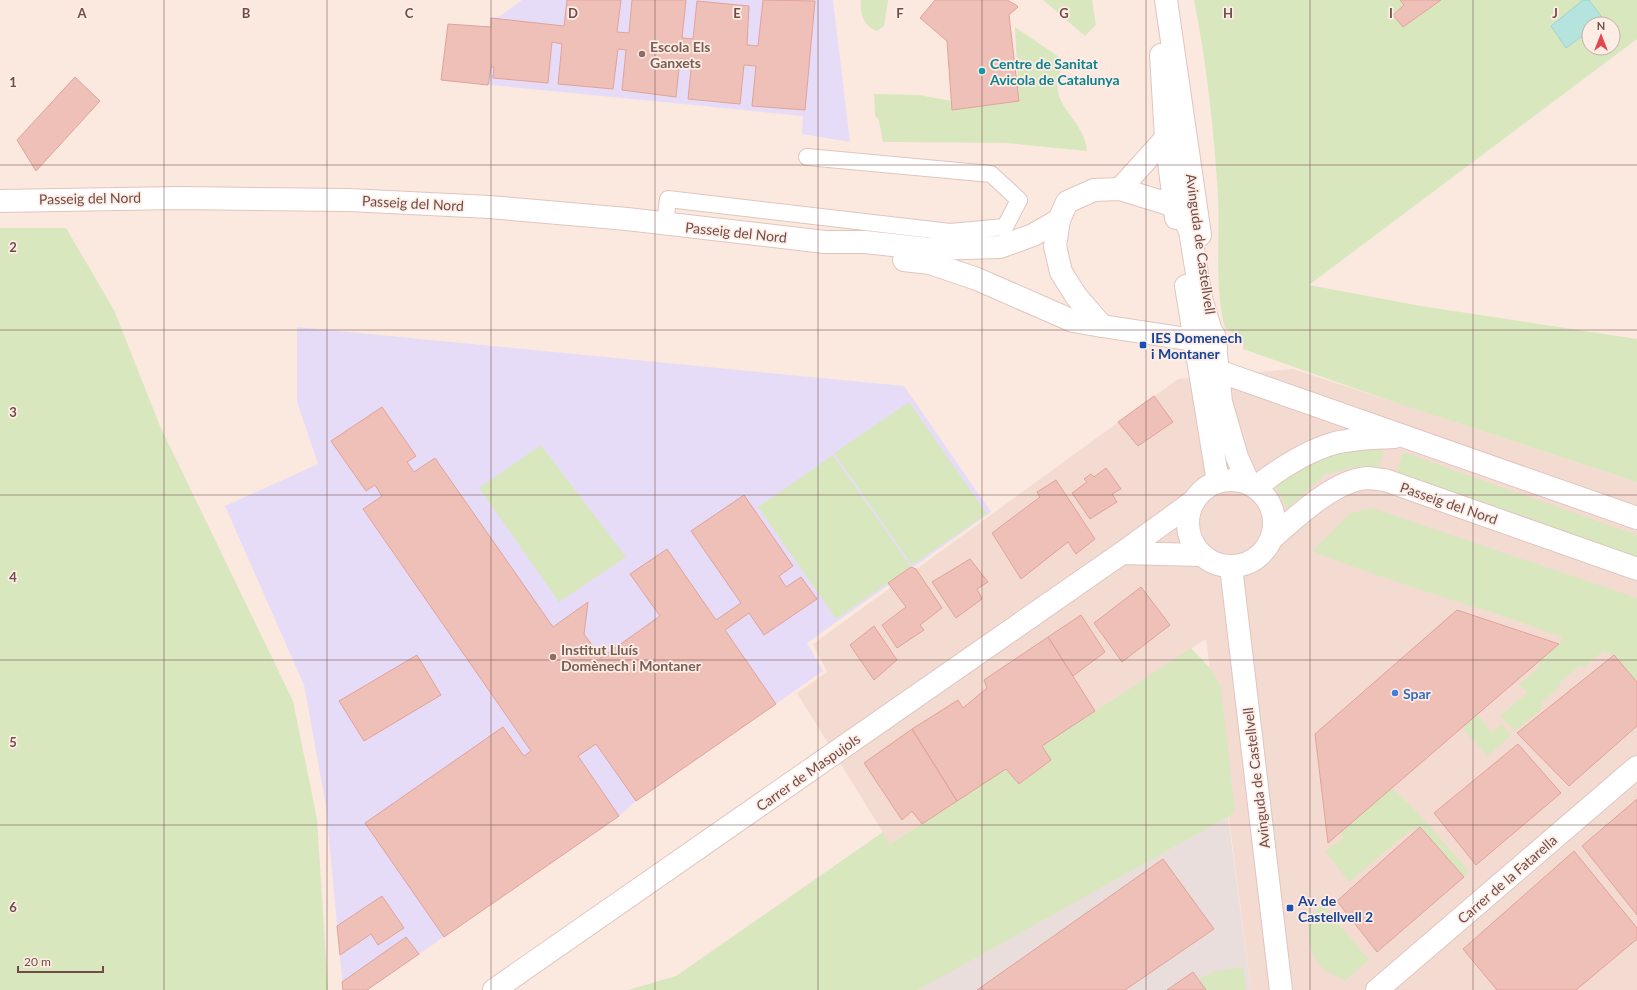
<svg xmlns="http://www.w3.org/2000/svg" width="1637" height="990" viewBox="0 0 1637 990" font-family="Lato,sans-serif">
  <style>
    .residential { fill: #f4dbd1 }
    .industrial { fill: #e9dedb }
    .education { fill: #e6dcf7 }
    .green { fill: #d9e7bf; fill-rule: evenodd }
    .water { fill: #b5e3dd; stroke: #9cd4ce }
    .building { fill: #efc0b8; stroke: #e1a299 }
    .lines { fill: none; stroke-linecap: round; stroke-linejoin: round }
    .service-casing { stroke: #e0c5bf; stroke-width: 18 }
    .minor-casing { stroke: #e0c5bf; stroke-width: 24 }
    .tertiary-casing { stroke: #e0c5bf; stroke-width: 24 }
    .service { stroke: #fff; stroke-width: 16 }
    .minor { stroke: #fff; stroke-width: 22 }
    .tertiary { stroke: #fff; stroke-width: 22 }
    .grid { fill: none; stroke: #704c48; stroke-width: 1; stroke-opacity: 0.55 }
    .education-dot { fill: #8d6e63; stroke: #feede5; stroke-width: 1.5 }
    .culture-dot { fill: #0f9aa8; stroke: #feede5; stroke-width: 1.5 }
    .transit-dot { fill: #1a4fb4; stroke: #feede5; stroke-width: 1.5 }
    .shop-dot { fill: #3f7fe0; stroke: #feede5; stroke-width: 1.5 }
    .labels { text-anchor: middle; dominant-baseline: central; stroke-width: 3.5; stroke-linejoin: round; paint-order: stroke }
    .education-label { font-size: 14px; font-weight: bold; fill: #785e54; stroke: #feede5; text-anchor: start }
    .culture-label { font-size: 14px; font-weight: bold; fill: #0d838f; stroke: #feede5; text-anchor: start }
    .street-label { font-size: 14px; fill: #704c48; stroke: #feede5 }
    .transit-label { font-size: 14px; font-weight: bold; fill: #164399; stroke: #feede5; text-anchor: start }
    .shop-label { font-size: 14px; font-weight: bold; fill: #366cbe; stroke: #feede5; text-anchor: start }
    .grid-label { font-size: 13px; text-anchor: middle; font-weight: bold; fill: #704c48; stroke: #feede5; stroke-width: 3.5; stroke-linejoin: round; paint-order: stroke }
  </style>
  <rect width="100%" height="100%" fill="#fbe9df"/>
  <path class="residential" d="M1293 369 1637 482V990H1251L1206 639 890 844 797 693 827 672 813 644 1178 379Z"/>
  <path class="industrial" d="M1228 817 1251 990H918L922 987Z"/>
  <path class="education" d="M522 0H833L850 142 802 134 803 116 441 80 490 27 491 18 500 16Z
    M297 327 904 386 991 512 807 643 823 671 636 801 619 816 367 990H343L326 806 304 685 225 506 318 464 297 402Z"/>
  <path class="green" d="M861 0H888L884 26 877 31C863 26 860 14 861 0Z
    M1043 0H1092L1096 25 1085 36Z
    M1194 0H1637V39L1309 285 1421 306 1637 339V482L1399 404 1243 349V339L1225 328C1214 285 1220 240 1218 197 1214 131 1207 65 1194 0ZM1589 24H1613V48H1589Z
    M1015 27 1062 59 1064 64C1041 103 1084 115 1087 151L1007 143 883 142 879 121 875 115 874 94 919 95 952 101 953 110 1019 101Z
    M0 228H66L114 310 160 426 293 701 317 819 328 990H0Z
    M909 402 987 514 912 565 834 453Z
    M541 445 626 557 559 602 479 488Z
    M1362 448 1384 450 1378 469 1356 467 1326 474 1287 508 1275 484 1322 457Z
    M1403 452 1637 535V557L1396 472Z
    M833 455 911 567 836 619 758 507Z
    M1372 508 1637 598V682L1614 655 1603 651 1584 668 1581 665 1560 682V686L1540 704 1543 708 1515 731 1500 716 1527 693 1519 684 1540 667 1538 663 1559 645 1562 637C1479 606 1393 584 1312 551L1350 513Z
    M1191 648 1210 668 1221 687 1235 811 1228 817 918 990H628L676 976 883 832 890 844 1006 769 1020 784 1051 760 1042 746Z
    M1477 714 1492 733 1502 724 1511 736 1487 756 1462 728Z
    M1392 788 1420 815 1468 870 1464 877 1420 827 1417 830 1412 829 1349 882 1325 851 1344 838 1339 832Z
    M1322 904 1369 960 1345 981C1336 976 1323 971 1317 962 1309 951 1309 932 1307 919Z
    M1243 967 1246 990H1206L1199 979 1213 972Z"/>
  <path class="water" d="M1583 0H1589L1604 20 1598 24H1589V31L1566 48 1551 26Z"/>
  <path class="building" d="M567 0H621L617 32 629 33 632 0H686L682 38 693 39 697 1 749 6 747 45 758 46 763 0 815 1 805 110 752 106 756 66 744 65 740 104 688 99 692 60 680 59 676 97 622 90 626 50 618 49 613 89 558 84 562 44 552 42 548 83 493 78 494 67H491L488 85 441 80 448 24 491 27V18L564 26Z
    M935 0H1007L1016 5 1018 7 1009 15 1019 101 952 110 947 41 920 18Z
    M1400 0H1441L1403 27 1393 15 1404 5Z
    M75 77 100 101 36 171 17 140Z
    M1154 396 1173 422 1138 446 1118 422Z
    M382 407 416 456 407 462 414 472 435 458 553 627 588 602 584 634 601 658 660 616 630 574 667 549 716 620 741 603 691 531 744 495 793 566 779 576 786 587 801 577 817 599 764 635 749 613 725 630 776 704 636 801 596 744 578 756 619 816 444 937 365 823 503 727 524 756 531 751 363 509 382 496 375 485 366 491 331 441Z
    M1106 468 1121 489 1112 494 1117 502 1090 519 1072 493 1087 482 1084 479 1091 474 1094 477Z
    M1056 480 1095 539 1076 554 1068 542 1021 579 992 533 1040 497 1037 492Z
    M970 559 988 582 977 589 982 599 956 618 932 582Z
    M911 567 916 569 942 608 920 625 924 630 897 648 882 625 906 607 888 583Z
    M1141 587 1170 625 1122 662 1094 623Z
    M1457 610 1559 644 1328 843 1315 734Z
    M1081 615 1105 652 1073 676 1048 637Z
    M874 626 897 660 874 680 850 645Z
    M1048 637 1095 711 1042 746 1051 760 1019 784 1006 769 957 801 912 729 958 700 963 708 987 688 984 680Z
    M417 655 441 695 364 741 339 701Z
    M1614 655 1637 682V726L1569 786 1517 733Z
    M912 729 957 801 922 824 912 811 902 820 864 763Z
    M1518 744 1561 793 1476 865 1434 813Z
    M1637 799V915L1582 846Z
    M1420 827 1464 877 1377 952 1337 901Z
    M1574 851 1637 928V939L1576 990H1497L1463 949Z
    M1163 859 1214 929 1125 990H977Z
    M382 896 404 928 378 945 371 934 340 955 337 926Z
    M406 937 419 954 367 990H343L342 982Z
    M1193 972 1206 990H1167Z"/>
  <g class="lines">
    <defs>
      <path id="service" d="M665 224 668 199 950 232 1005 227 1019 200 991 174 807 157"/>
      <path id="minor" d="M0 201 179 198 349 200 489 207 627 219 825 242H865L929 249 1000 247 1033 235 1059 220
        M904 260 930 263 977 279 1073 321 1102 326
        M1218 371 1637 518
        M1256 487C1279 469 1306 451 1335 443 1354 438 1374 438 1394 437
        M1272 538C1295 518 1335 480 1367 478 1373 478 1379 480 1385 480L1637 569
        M1122 553 1202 555
        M494 990 1122 553 1194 501
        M1377 990 1637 767"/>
      <path id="tertiary" d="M1166 0 1200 235
        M1161 55 1166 138 1176 218
        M1120 189 1166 138
        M1186 286 1218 482
        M1214 335 1221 402 1237 457 1249 484
        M1194 340 1102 326 1076 296 1061 272 1055 246 1059 220 1067 202 1094 190 1120 189 1175 206 1182 214 1190 231 1201 298 1216 348
        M1188 523a43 43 0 1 1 86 0a43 43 0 1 1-86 0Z
        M1231 567 1281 990"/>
    </defs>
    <use href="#service" class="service-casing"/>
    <use href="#minor" class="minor-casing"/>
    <use href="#tertiary" class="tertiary-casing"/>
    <use href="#service" class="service"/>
    <use href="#minor" class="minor"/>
    <use href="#tertiary" class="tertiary"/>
  </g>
  <path class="grid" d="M164 0V990M327 0V990M491 0V990M655 0V990M818 0V990M982 0V990M1146 0V990M1310 0V990M1473 0V990M0 165H1637M0 330H1637M0 495H1637M0 660H1637M0 825H1637"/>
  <g class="education-dot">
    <circle cx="642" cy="54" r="4"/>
    <circle cx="553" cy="657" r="4"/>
  </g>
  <circle class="culture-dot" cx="982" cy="71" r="4"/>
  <g class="transit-dot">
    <rect x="1139" y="341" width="8" height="8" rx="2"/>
    <rect x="1286" y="904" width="8" height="8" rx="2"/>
  </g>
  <circle class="shop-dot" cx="1395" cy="693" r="4"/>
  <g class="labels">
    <g class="education-label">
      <text x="650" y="46">Escola Els<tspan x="650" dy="16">Ganxets</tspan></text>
      <text x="561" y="649">Institut Lluís<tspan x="561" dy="16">Domènech i Montaner</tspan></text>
    </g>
    <g class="culture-label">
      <text x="990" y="63">Centre de Sanitat<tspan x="990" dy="16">Avicola de Catalunya</tspan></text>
    </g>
    <g class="street-label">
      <text transform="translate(90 198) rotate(-1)">Passeig del Nord</text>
      <text transform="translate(413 203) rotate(3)">Passeig del Nord</text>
      <text transform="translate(736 232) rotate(6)">Passeig del Nord</text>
      <text transform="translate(1201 244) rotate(82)">Avinguda de Castellvell</text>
      <text transform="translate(1449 503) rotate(19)">Passeig del Nord</text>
      <text transform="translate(808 772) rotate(-35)">Carrer de Maspujols</text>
      <text transform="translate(1256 778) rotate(-97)">Avinguda de Castellvell</text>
      <text transform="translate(1507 879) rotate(-41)">Carrer de la Fatarella</text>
    </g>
    <g class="transit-label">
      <text x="1151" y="337">IES Domenech<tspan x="1151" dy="16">i Montaner</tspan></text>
      <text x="1298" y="900">Av. de<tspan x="1298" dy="16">Castellvell 2</tspan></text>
    </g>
    <g class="shop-label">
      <text x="1403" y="693">Spar</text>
    </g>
  </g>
  <g class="grid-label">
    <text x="82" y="18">A</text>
    <text x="246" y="18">B</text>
    <text x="409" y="18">C</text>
    <text x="573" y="18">D</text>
    <text x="737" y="18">E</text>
    <text x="900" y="18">F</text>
    <text x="1064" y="18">G</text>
    <text x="1228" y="18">H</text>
    <text x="1391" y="18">I</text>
    <text x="1555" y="18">J</text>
    <text x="13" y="87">1</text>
    <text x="13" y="252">2</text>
    <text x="13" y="417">3</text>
    <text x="13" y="582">4</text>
    <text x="13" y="747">5</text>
    <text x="13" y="912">6</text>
  </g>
  <g transform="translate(1601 36)"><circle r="19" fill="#feede5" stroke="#c5ada6"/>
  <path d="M0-3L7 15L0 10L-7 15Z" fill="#e1484e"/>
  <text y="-6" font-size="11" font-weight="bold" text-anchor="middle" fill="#704c48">N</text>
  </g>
  <path d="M18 966v6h85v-6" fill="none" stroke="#704c48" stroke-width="2"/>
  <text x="24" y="966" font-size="12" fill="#704c48" stroke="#feede5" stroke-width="3" paint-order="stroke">20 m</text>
</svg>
